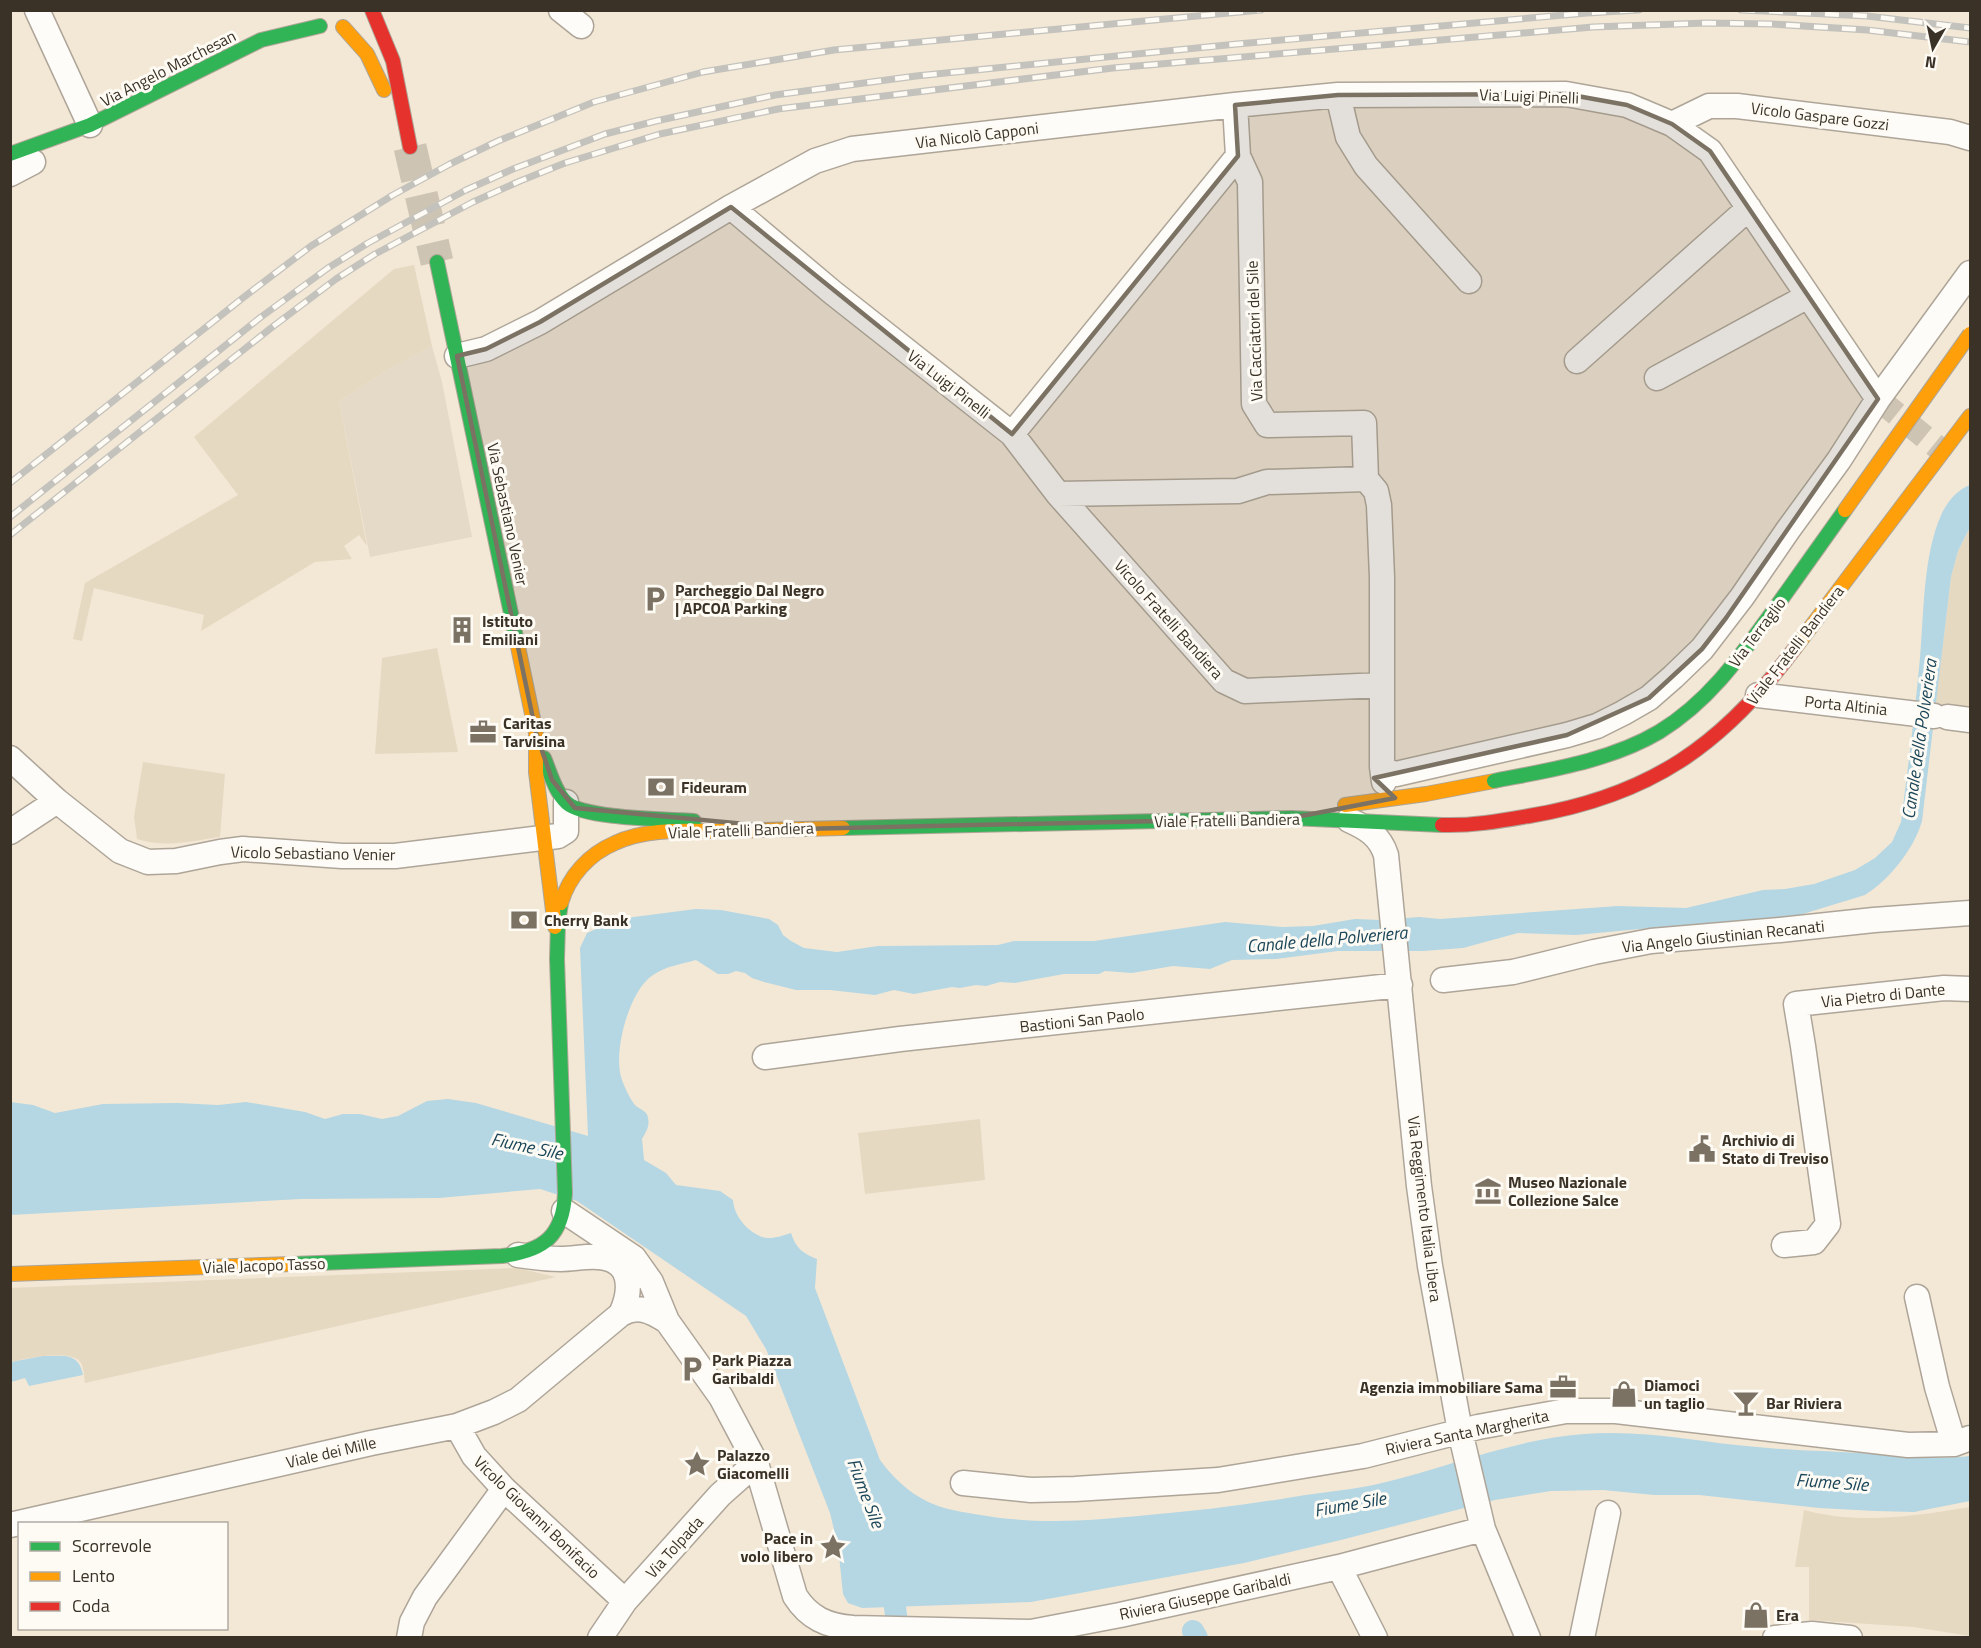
<svg xmlns="http://www.w3.org/2000/svg" width="1981" height="1648" viewBox="0 0 1981 1648" font-family="'Titillium Web',sans-serif">
  <style>
    .medical { fill: #e4dac7 }
    .green { fill: #e6d9c2 }
    .water { fill: #b5d6e3 }
    .pier { fill: #f3e8d6 }
    .lines { fill: none; stroke-linecap: round; stroke-linejoin: round }
    .canal { stroke: #b5d6e3; stroke-width: 22 }
    .street-tunnel { stroke: #cec4b3; stroke-width: 24; stroke-dasharray: 24 12; stroke-linecap: butt }
    .secondary-tunnel { stroke: #cec4b3; stroke-width: 33; stroke-dasharray: 33 16; stroke-linecap: butt }
    .street-casing { stroke: #aea598; stroke-width: 27 }
    .fast-casing { stroke: #aea598; stroke-width: 16 }
    .slow-casing { stroke: #aea598; stroke-width: 16 }
    .jam-casing { stroke: #aea598; stroke-width: 16 }
    .street { stroke: #fdfcf9; stroke-width: 24 }
    .fast { stroke: #30b455; stroke-width: 14 }
    .slow { stroke: #ff9f0a; stroke-width: 14 }
    .jam { stroke: #e5322d; stroke-width: 14 }
    .rail-casing { stroke: #c4c2bd; stroke-width: 7 }
    .rail { stroke: #fefaf4; stroke-width: 4.5; stroke-dasharray: 14; stroke-linecap: butt }
    .fast-bridge-casing { stroke: #aea598; stroke-width: 16; stroke-linecap: butt }
    .slow-bridge-casing { stroke: #aea598; stroke-width: 16; stroke-linecap: butt }
    .fast-bridge { stroke: #30b455; stroke-width: 14 }
    .slow-bridge { stroke: #ff9f0a; stroke-width: 14 }
    .marked { fill: #7b7264; fill-opacity: 0.2; stroke: #7b7264; stroke-width: 4.5; stroke-linejoin: round }
    .labels { text-anchor: middle; dominant-baseline: central; stroke-width: 6; stroke-linejoin: round; paint-order: stroke }
    .street-label { font-size: 16px; fill: #3a3226; stroke: #fefaf4 }
    .poi-label { font-size: 16px; font-weight: bold; fill: #3a3226; stroke: #fefaf4; text-anchor: start }
    .water-label { font-size: 18px; font-style: italic; fill: #1a4659; stroke: #fefaf4 }
  </style>
  <rect width="100%" height="100%" fill="#f3e8d6"/>
  <path class="medical" d="M432 346 442 382 472 537 370 557 339 401 392 367Z"/>
  <path class="green" d="M414 265 432 346 392 367 339 401 367 546 359 535 344 546 352 559 315 562 201 631 204 615 94 588 82 641 73 639 85 583 238 495 194 437 394 269Z
    M1970 527V713L1935 709 1951 577 1958 551Z
    M437 648 458 752 375 754 382 658Z
    M143 762 225 774 220 837C192 841 165 848 137 839L134 817Z
    M980 1119 985 1180 865 1194 858 1133Z
    M517 1268 556 1277 85 1383C84 1377 84 1368 81 1363 72 1348 25 1359 11 1362L10 1288Z
    M1970 1507V1636L1913 1627 1809 1620V1567H1795L1804 1510C1859 1525 1915 1516 1970 1507Z"/>
  <path class="water" d="M1970 485V527L1958 551 1951 577 1922 821C1914 849 1890 879 1865 895L1793 917 1663 930 1651 928 1576 935 1518 933 1463 948 1423 951H1338L1276 959 1232 960 1210 969 1173 966 1132 973 1105 971 1099 974H1064L1015 983 1000 982 986 986 976 985 960 988 952 987 914 994 894 990 875 995 830 990H796L764 982 752 978 745 973 736 971 728 974H718L696 960C682 964 666 966 653 975 629 990 612 1054 622 1080 625 1088 630 1099 635 1105 640 1110 647 1110 648 1118 650 1126 646 1132 642 1139L644 1160 666 1173 676 1185 720 1191 733 1200C734 1216 747 1231 762 1237 770 1240 782 1236 791 1233 796 1248 802 1253 817 1259L815 1288 880 1460C891 1475 905 1489 921 1498 937 1508 957 1511 974 1514 1036 1525 1086 1521 1148 1515 1197 1511 1245 1505 1293 1497 1322 1492 1353 1490 1382 1483 1449 1467 1514 1439 1584 1434 1642 1429 1699 1442 1757 1447 1796 1451 1836 1451 1875 1454 1908 1456 1938 1460 1970 1456V1501L1914 1512 1875 1511 1819 1508 1699 1495H1654L1603 1490 1551 1491 1495 1500 1341 1540 1244 1563 1031 1602 862 1608 848 1603 843 1594 838 1546 830 1513 766 1349 746 1316 577 1201 540 1189 439 1198 301 1199 11 1215 10 1102 33 1105 55 1113 103 1104 177 1103 218 1105 246 1102 305 1112 325 1119 343 1114H360L382 1119 398 1116 427 1101 448 1099 476 1103 588 1136 580 948 587 933 605 925 610 920 696 909 721 910 769 919 778 925 783 935 791 941 804 948 837 952 878 946 998 945 1014 941H1094L1225 922 1283 927 1313 926 1355 919 1381 920 1419 917 1440 919 1618 906 1686 908 1763 890 1785 889 1814 884 1855 870 1875 858 1892 842 1901 822C1908 767 1915 713 1920 658 1924 612 1923 554 1942 513 1948 501 1958 489 1970 485Z
    M43 1356C63 1356 79 1352 83 1375L29 1386 25 1378 11 1382V1362Z"/>
  <path class="pier" d="M851 1608H920V1609L862 1611Z"/>
  <g class="lines">
    <path class="canal" d="M891 1577 899 1638
      M1193 1631 1197 1638"/>
    <path class="street-tunnel" d="M1878 399 1942 451"/>
    <path class="secondary-tunnel" d="M410 147 437 262"/>
    <defs>
      <path id="street" d="M37 10 90 125
        M561 10 581 26
        M1338 95 1348 137 1366 166 1469 281
        M1672 124 1709 106H1737L1950 132 1970 138
        M1238 156 1250 182 1254 404 1267 425 1364 423 1366 479 1376 491 1379 505 1382 577V767L1384 782
        M10 174 33 162
        M731 207 832 292 1012 434 1058 494 1224 681 1245 691 1381 685
        M457 356 486 349 540 322 731 207 815 161 852 149 1235 105 1338 95 1566 94 1627 105 1672 124 1710 151 1878 399
        M1577 361 1749 208
        M1657 378 1808 296
        M1012 434 1238 156 1235 105
        M1058 494 1238 491 1267 482 1366 479
        M1758 695 1934 716
        M1947 717 1970 720
        M10 758 57 801 120 851 148 862 176 861 220 852 243 849 342 856H395L558 836 566 831V802
        M1382 767 1391 773 1396 774 1567 735 1597 726 1623 713 1649 698 1673 677 1702 649 1742 597 1788 530 1839 460 1878 399 1970 273
        M1349 820C1367 828 1380 836 1386 855L1419 1186 1430 1266 1460 1431 1483 1529 1528 1638
        M10 832 57 801
        M1443 980 1513 972 1594 952 1651 941 1780 930 1874 920 1970 913
        M765 1057 900 1039 1400 985
        M564 1211 634 1258 651 1282 667 1321 721 1397 756 1463 795 1596C809 1618 827 1626 853 1628L1031 1632 1120 1615 1339 1567 1483 1529
        M1784 1245 1814 1242 1828 1224 1803 1046 1796 1004 1944 988 1970 989
        M518 1255C532 1257 546 1259 561 1259 573 1259 586 1256 598 1257 633 1259 632 1290 621 1314
        M1917 1297 1937 1387 1954 1444
        M457 1426 474 1456 504 1489 625 1601
        M963 1483 1031 1490 1075 1489 1218 1480 1363 1456 1478 1427 1566 1411H1616L1908 1445 1954 1444 1970 1438
        M10 1525 371 1443 457 1426 494 1412 518 1400 621 1314C638 1304 651 1311 667 1321
        M1339 1567 1375 1638
        M409 1638 412 1622 425 1597 504 1489
        M600 1638 625 1601 720 1495 756 1463
        M1582 1638 1608 1513
        M1775 1638 1812 1634 1850 1638"/>
      <path id="fast" d="M10 154 90 125 261 40 320 26
        M437 262 517 642
        M544 758C550 772 555 792 567 803 585 819 667 819 694 821
        M843 828 1291 818 1442 825
        M292 1264 502 1256C544 1251 563 1236 565 1193L557 959 558 923 561 903"/>
      <path id="slow" d="M343 27 367 54 384 90
        M517 642 536 733V772L555 927
        M1795 648 1970 416
        M1345 805 1426 794 1494 781
        M561 903C569 876 589 854 615 843 647 828 685 831 719 831 761 830 802 829 843 828
        M10 1274 292 1264"/>
      <path id="jam" d="M372 10 393 61 410 147
        M1442 825C1472 826 1500 821 1529 816 1650 796 1723 745 1795 648"/>
    </defs>
    <use href="#street" class="street-casing"/>
    <use href="#fast" class="fast-casing"/>
    <use href="#slow" class="slow-casing"/>
    <use href="#jam" class="jam-casing"/>
    <use href="#street" class="street"/>
    <use href="#fast" class="fast"/>
    <use href="#slow" class="slow"/>
    <use href="#jam" class="jam"/>
    <defs>
      <path id="rail" d="M1741 10 1867 16 1970 28
        M10 483 244 297 311 246 393 195 450 164 498 141 594 102 703 72 834 50 1261 10
        M10 517 261 317 328 268 368 243 466 190 513 169 605 134 656 121 775 95 916 76 1237 44 1587 13 1639 10
        M10 535 271 328 336 279 375 254 473 202 520 181 565 163 660 134 778 109 1113 68 1593 27 1706 23 1772 24 1867 30 1970 42"/>
    </defs>
    <use href="#rail" class="rail-casing"/>
    <use href="#rail" class="rail"/>
    <defs>
      <path id="fast-bridge" d="M1494 781C1549 770 1610 761 1659 732 1710 701 1742 654 1776 607 1799 575 1822 542 1845 510"/>
      <path id="slow-bridge" d="M1845 510 1970 334"/>
    </defs>
    <use href="#fast-bridge" class="fast-bridge-casing"/>
    <use href="#slow-bridge" class="slow-bridge-casing"/>
    <use href="#fast-bridge" class="fast-bridge"/>
    <use href="#slow-bridge" class="slow-bridge"/>
  </g>
  <path class="marked" d="M1566 94 1627 105 1672 124 1710 151 1878 399 1726 618 1702 649 1649 698 1567 735 1374 778 1395 798 1291 818 800 829 575 808 552 780 536 733 457 356 486 349 540 322 731 207 1012 434 1238 156 1235 105 1338 95Z"/>
  <defs>
    <symbol id="parking-bare" viewBox="-9 -9 18 18"><path d="M-3.5-5.5H1a3.5 3.5 0 0 1 0 7H-1V5.5H-3.5ZM-1-3.4V-.6H.8a1.4 1.4 0 0 0 0-2.8Z" fill="#7b7264" stroke="#fefaf4" stroke-width="2.5" paint-order="stroke"/></symbol>
    <symbol id="building-bare" viewBox="-9 -9 18 18"><path d="M-4-6H4V6H1V3H-1V6H-4ZM-2.5-4.3h1.7v1.8h-1.7ZM.8-4.3h1.7v1.8H.8ZM-2.5-1h1.7V.8h-1.7ZM.8-1h1.7V.8H.8Z" fill="#7b7264" stroke="#fefaf4" stroke-width="2.5" paint-order="stroke"/></symbol>
    <symbol id="office-bare" viewBox="-9 -9 18 18"><path d="M-6-3h4V-5.5h4V-3h4V5H-6ZM-1-4.5V-3h2v-1.5ZM-6 0V1H6V0Z" fill="#7b7264" stroke="#fefaf4" stroke-width="2.5" paint-order="stroke"/></symbol>
    <symbol id="bank-bare" viewBox="-9 -9 18 18"><path d="M-6-4H6V4H-6ZM0-2.3a2.3 2.3 0 1 0 0 4.6a2.3 2.3 0 1 0 0-4.6Z" fill="#7b7264" stroke="#fefaf4" stroke-width="2.5" paint-order="stroke"/></symbol>
    <symbol id="civic-bare" viewBox="-9 -9 18 18"><path d="M-.6-6.5H3V-4.5H.6V-3L4-1V1h2V6H-6V1h2V-1L-.6-3ZM-1.2 2.5V6h2.4V2.5Z" fill="#7b7264" stroke="#fefaf4" stroke-width="2.5" paint-order="stroke"/></symbol>
    <symbol id="museum-bare" viewBox="-9 -9 18 18"><path d="M0-6L6-3V-2H-6V-3ZM-5-1h2V3h-2ZM-1-1h2V3h-2ZM3-1h2V3H3ZM-6 4H6V6H-6Z" fill="#7b7264" stroke="#fefaf4" stroke-width="2.5" paint-order="stroke"/></symbol>
    <symbol id="shop-bare" viewBox="-9 -9 18 18"><path d="M-5-2.5h2.3a2.7 3.5 0 0 1 5.4 0H5L5.5 6h-11ZM-1.5-2.5h3a1.5 2.3 0 0 0-3 0Z" fill="#7b7264" stroke="#fefaf4" stroke-width="2.5" paint-order="stroke"/></symbol>
    <symbol id="bar-bare" viewBox="-9 -9 18 18"><path d="M-6-5H6L.8 .8V4.5H3.5V6h-7V4.5H-.8V.8Z" fill="#7b7264" stroke="#fefaf4" stroke-width="2.5" paint-order="stroke"/></symbol>
    <symbol id="sight-bare" viewBox="-9 -9 18 18"><path d="M0-6L1.8-2.2L6-1.7L2.9 1.2L3.7 5.4L0 3.3L-3.7 5.4L-2.9 1.2L-6-1.7L-1.8-2.2Z" fill="#7b7264" stroke="#fefaf4" stroke-width="2.5" paint-order="stroke"/></symbol>
  </defs>
  <g fill-rule="evenodd">
    <use href="#parking-bare" x="636" y="580" width="38" height="38"/>
    <use href="#building-bare" x="443" y="611" width="38" height="38"/>
    <use href="#office-bare" x="464" y="713" width="38" height="38"/>
    <use href="#bank-bare" x="642" y="768" width="38" height="38"/>
    <use href="#bank-bare" x="505" y="901" width="38" height="38"/>
    <use href="#civic-bare" x="1683" y="1130" width="38" height="38"/>
    <use href="#museum-bare" x="1469" y="1172" width="38" height="38"/>
    <use href="#parking-bare" x="673" y="1350" width="38" height="38"/>
    <use href="#office-bare" x="1544" y="1368" width="38" height="38"/>
    <use href="#shop-bare" x="1605" y="1375" width="38" height="38"/>
    <use href="#bar-bare" x="1727" y="1384" width="38" height="38"/>
    <use href="#sight-bare" x="678" y="1445" width="38" height="38"/>
    <use href="#sight-bare" x="814" y="1528" width="38" height="38"/>
    <use href="#shop-bare" x="1737" y="1596" width="38" height="38"/>
  </g>
  <g class="labels">
    <g class="street-label">
      <text transform="translate(168 68) rotate(-27)">Via Angelo Marchesan</text>
      <text transform="translate(1529 96) rotate(2)">Via Luigi Pinelli</text>
      <text transform="translate(1820 116) rotate(7)">Vicolo Gaspare Gozzi</text>
      <text transform="translate(977 135) rotate(-7)">Via Nicolò Capponi</text>
      <text transform="translate(1254 331) rotate(-92)">Via Cacciatori del Sile</text>
      <text transform="translate(949 384) rotate(38)">Via Luigi Pinelli</text>
      <text transform="translate(508 514) rotate(78)">Via Sebastiano Venier</text>
      <text transform="translate(1169 619) rotate(48)">Vicolo Fratelli Bandiera</text>
      <text transform="translate(1757 632) rotate(-53)">Via Terraglio</text>
      <text transform="translate(1795 645) rotate(-52)">Viale Fratelli Bandiera</text>
      <text transform="translate(1846 705) rotate(6)">Porta Altinia</text>
      <text transform="translate(1227 820) rotate(-1)">Viale Fratelli Bandiera</text>
      <text transform="translate(741 830) rotate(-2)">Viale Fratelli Bandiera</text>
      <text transform="translate(313 853) rotate(1)">Vicolo Sebastiano Venier</text>
      <text transform="translate(1723 936) rotate(-6)">Via Angelo Giustinian Recanati</text>
      <text transform="translate(1883 995) rotate(-6)">Via Pietro di Dante</text>
      <text transform="translate(1082 1020) rotate(-6)">Bastioni San Paolo</text>
      <text transform="translate(1425 1209) rotate(83)">Via Reggimento Italia Libera</text>
      <text transform="translate(264 1265) rotate(-2)">Viale Jacopo Tasso</text>
      <text transform="translate(1467 1432) rotate(-12)">Riviera Santa Margherita</text>
      <text transform="translate(331 1452) rotate(-13)">Viale dei Mille</text>
      <text transform="translate(537 1517) rotate(44)">Vicolo Giovanni Bonifacio</text>
      <text transform="translate(674 1547) rotate(-48)">Via Tolpada</text>
      <text transform="translate(1205 1596) rotate(-12)">Riviera Giuseppe Garibaldi</text>
    </g>
    <g class="poi-label">
      <text x="675" y="590">Parcheggio Dal Negro<tspan x="675" dy="18">| APCOA Parking</tspan></text>
      <text x="482" y="621">Istituto<tspan x="482" dy="18">Emiliani</tspan></text>
      <text x="503" y="723">Caritas<tspan x="503" dy="18">Tarvisina</tspan></text>
      <text x="681" y="787">Fideuram</text>
      <text x="544" y="920">Cherry Bank</text>
      <text x="1722" y="1140">Archivio di<tspan x="1722" dy="18">Stato di Treviso</tspan></text>
      <text x="1508" y="1182">Museo Nazionale<tspan x="1508" dy="18">Collezione Salce</tspan></text>
      <text x="712" y="1360">Park Piazza<tspan x="712" dy="18">Garibaldi</tspan></text>
      <text x="1644" y="1385">Diamoci<tspan x="1644" dy="18">un taglio</tspan></text>
      <text x="1543" y="1387" text-anchor="end">Agenzia immobiliare Sama</text>
      <text x="1766" y="1403">Bar Riviera</text>
      <text x="717" y="1455">Palazzo<tspan x="717" dy="18">Giacomelli</tspan></text>
      <text x="813" y="1538" text-anchor="end">Pace in<tspan x="813" dy="18">volo libero</tspan></text>
      <text x="1776" y="1615">Era</text>
    </g>
    <g class="water-label">
      <text transform="translate(1919 739) rotate(-82)">Canale della Polveriera</text>
      <text transform="translate(1327 939) rotate(-5)">Canale della Polveriera</text>
      <text transform="translate(527 1146) rotate(12)">Fiume Sile</text>
      <text transform="translate(1832 1482) rotate(4)">Fiume Sile</text>
      <text transform="translate(866 1493) rotate(69)">Fiume Sile</text>
      <text transform="translate(1350 1504) rotate(-10)">Fiume Sile</text>
    </g>
  </g>
  <rect width="1981" height="1648" fill="none" stroke="#3a3226" stroke-width="24"/>
  <rect x="18" y="1522" width="210" height="108" fill="#fefaf4" stroke="#b0aaa2" stroke-width="1.5"/>
  <rect x="30" y="1542" width="30" height="9" fill="#30b455" stroke="#b0aaa2" stroke-width="1.5"/>
  <text x="72" y="1552" font-size="18" fill="#3a3226">Scorrevole</text>
  <rect x="30" y="1572" width="30" height="9" fill="#ff9f0a" stroke="#b0aaa2" stroke-width="1.5"/>
  <text x="72" y="1582" font-size="18" fill="#3a3226">Lento</text>
  <rect x="30" y="1602" width="30" height="9" fill="#e5322d" stroke="#b0aaa2" stroke-width="1.5"/>
  <text x="72" y="1612" font-size="18" fill="#3a3226">Coda</text>
  <g transform="translate(1933 48) rotate(189)" stroke="#fefaf4" stroke-width="4.5" paint-order="stroke">
  <path d="M0-4.5L10 22L0 15L-10 22Z" fill="#3a3226"/>
  <text y="-9" font-size="16" font-weight="bold" text-anchor="middle" fill="#3a3226">N</text>
  </g>
</svg>
